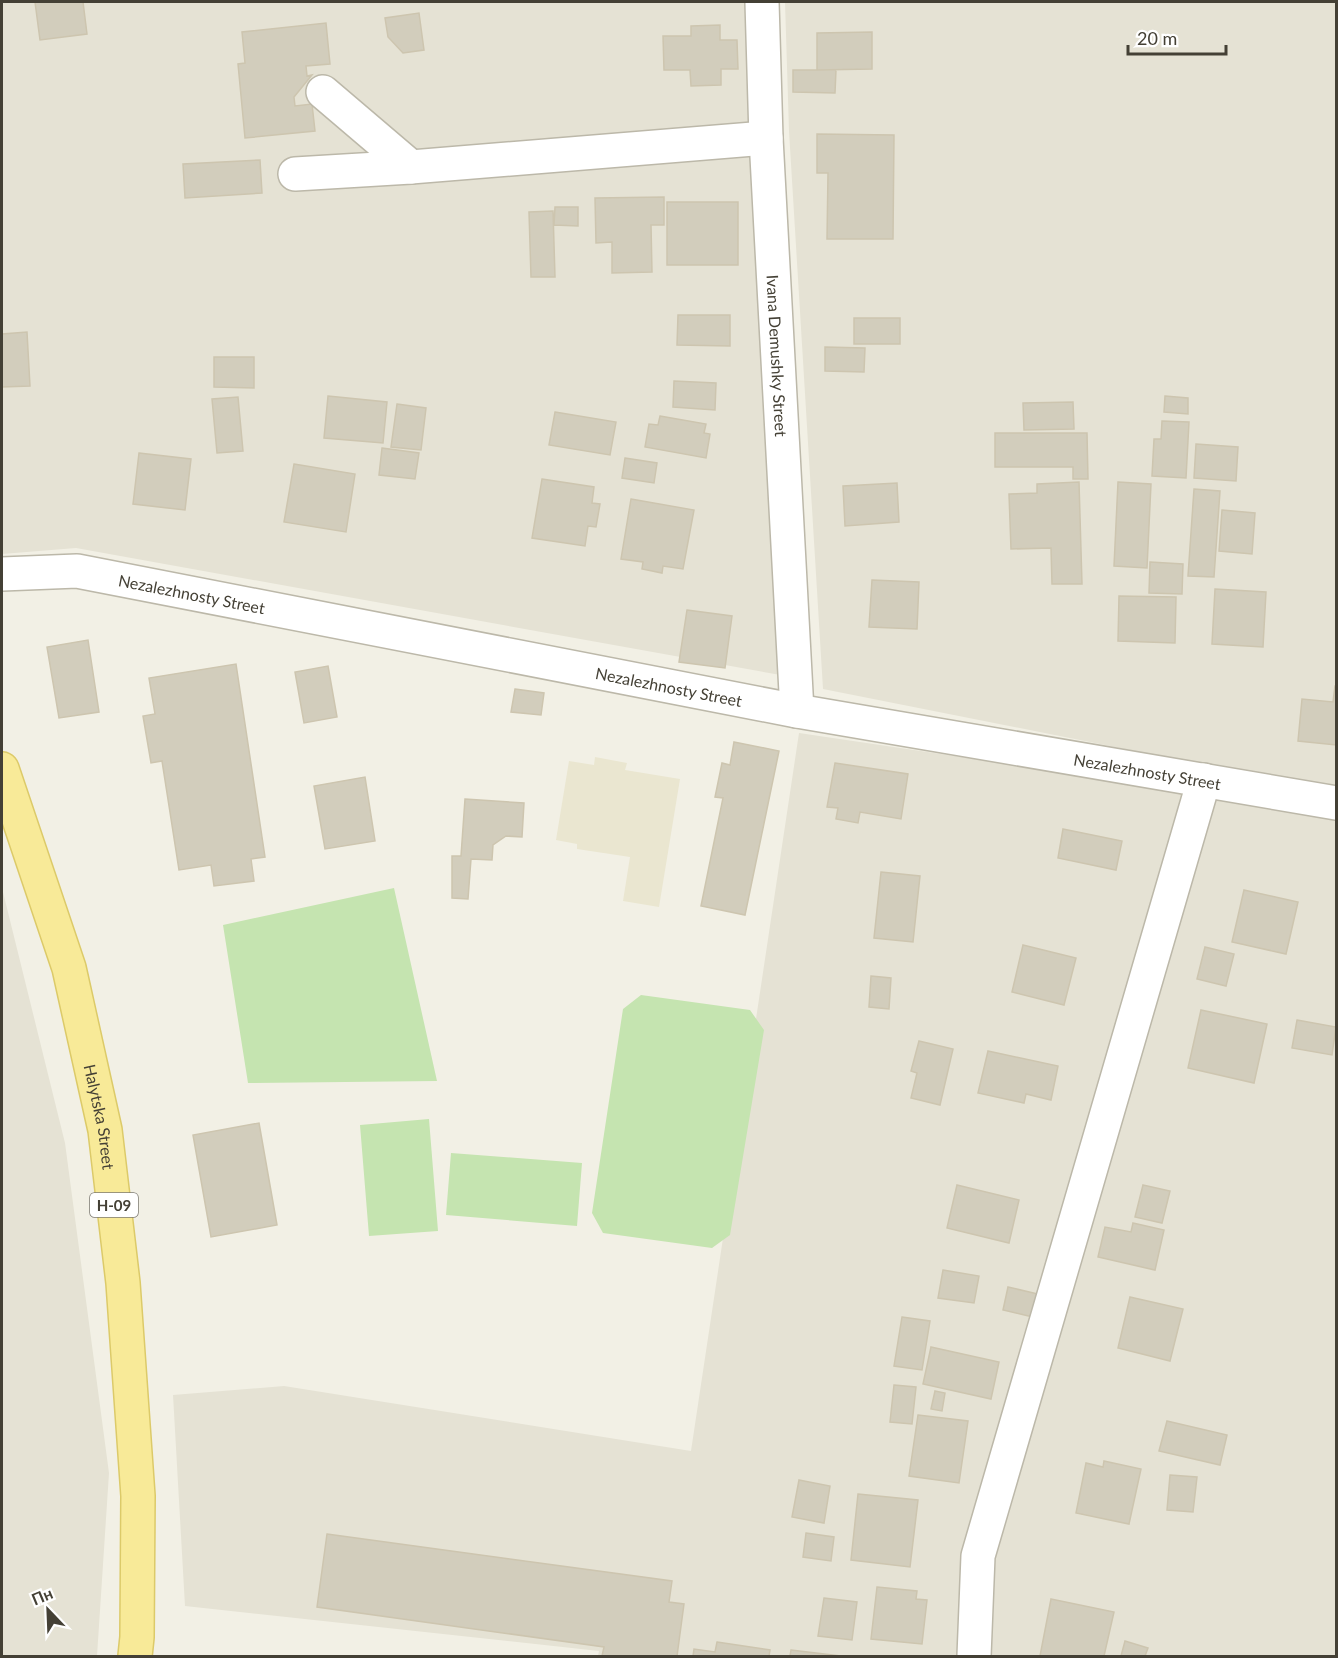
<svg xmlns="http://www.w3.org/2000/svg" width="1338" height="1658" viewBox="0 0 1338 1658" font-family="Lato,sans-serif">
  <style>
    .residential { fill: #e5e2d4 }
    .education { fill: #eae6d0 }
    .green { fill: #c5e4b0 }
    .building { fill: #d2cdbc; stroke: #cdc5af; stroke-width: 1.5 }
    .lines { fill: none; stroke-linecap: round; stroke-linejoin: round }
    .minor-casing { stroke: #bcb8a9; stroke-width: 36 }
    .major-casing { stroke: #dcca69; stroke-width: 36 }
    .minor { stroke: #fff; stroke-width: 33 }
    .major { stroke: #f8ea98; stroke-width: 33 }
    .labels { text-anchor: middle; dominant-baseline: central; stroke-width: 4.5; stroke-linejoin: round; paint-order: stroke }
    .shield { fill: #fff; stroke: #7c7972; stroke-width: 1.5 }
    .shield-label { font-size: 15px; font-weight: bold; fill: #444035 }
    .street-label { font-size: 16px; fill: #444035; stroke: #fff }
  </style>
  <rect width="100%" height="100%" fill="#f2f0e5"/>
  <path class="residential" d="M2 2H762L786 676 76 548 2 554Z
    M785 2H1336V791L823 689 789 131Z
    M799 733 1191 791 960 1656H598L599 1651 185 1606 173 1395 284 1386 691 1451Z
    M1213 796 1336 818V1656H981L985 1571Z
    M2 888 65 1143 109 1473 97 1656H2Z"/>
  <path class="education" d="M595 757 627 763 625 770 680 779 659 907 623 901 630 857 577 849V844L556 840 569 761 594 765Z"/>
  <path class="green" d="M394 888 437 1081 248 1083 223 925Z
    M641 995 750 1010 764 1030 730 1235 712 1248 603 1233 592 1213 623 1009Z
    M429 1119 438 1231 369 1236 360 1125Z
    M451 1153 582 1163 577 1226 446 1215Z"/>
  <path class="building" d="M35 2H83L87 34 40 40Z
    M419 13 424 50 403 53 388 37 385 18Z
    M326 23 330 64 306 66 307 76 312 75 294 97 295 106 312 104 315 131 245 138 238 64 245 63 242 32Z
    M720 25V40H737L738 69H721V85L691 86 690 70H664L663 36H691V26Z
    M872 32V69L817 70V33Z
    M793 70H836L835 93 793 92Z
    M817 134 894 135 893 239H827L828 173H817Z
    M260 160 262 193 185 198 183 164Z
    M664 197V225H651L652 272 612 273V242L596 243 595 198Z
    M667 202H738V265H667Z
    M555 207H578V226L554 225Z
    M553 211 555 277H531L529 212Z
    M678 315H730V346L677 345Z
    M854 318H900V344H854Z
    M27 332 30 386 2 387V334Z
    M825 347 865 348 864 372 825 371Z
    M214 357H254V388L214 387Z
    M674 381 716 383 715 410 673 407Z
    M328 396 387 402 383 443 324 438Z
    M1165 396 1188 398V414L1164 412Z
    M238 397 243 451 217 453 212 399Z
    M1073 402 1074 429 1024 430 1023 403Z
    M397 404 426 408 421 450 391 447Z
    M555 412 616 422 610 455 549 445Z
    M660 416 706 424 704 433 710 434 706 458 645 447 649 424 658 425Z
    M1162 421 1189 422 1186 478 1152 476 1154 439H1161Z
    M995 433H1087L1088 479H1073V467H995Z
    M1196 444 1238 447 1236 481 1194 478Z
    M382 448 419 453 415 479 379 475Z
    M139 453 191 459 185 510 133 504Z
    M625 458 657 463 654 483 622 478Z
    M294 464 355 474 346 532 284 522Z
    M542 479 594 487 592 503 600 504 596 527 588 526 585 546 532 538Z
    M1079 482 1082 584H1052L1051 548 1011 549 1009 494 1037 493V484Z
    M1118 482 1151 484 1147 568 1114 566Z
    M897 483 899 522 845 526 843 486Z
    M1194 489 1220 491 1214 577 1188 576Z
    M631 499 694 510 683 569 663 566 662 573 642 569 643 562 621 559Z
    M1222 510 1255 513 1252 554 1219 551Z
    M1150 562 1183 564 1182 594 1149 593Z
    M872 580 919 582 917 629 869 627Z
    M1215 589 1266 592 1263 647 1212 644Z
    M1119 596 1176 597 1175 643 1118 641Z
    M687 610 732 616 725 668 679 662Z
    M88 640 99 712 59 718 47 647Z
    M236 664 265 857 251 859 254 881 214 886 211 865 179 870 162 761 151 763 143 716 155 714 149 678Z
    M328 666 337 717 304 723 295 672Z
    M1335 686H1336V745L1298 741 1302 699 1333 702Z
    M515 689 544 693 541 715 511 712Z
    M734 742 779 751 745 915 701 906 723 798 715 797 722 763 730 765Z
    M835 763 908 774 901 819 860 812 858 823 836 819 838 808 827 807Z
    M365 777 375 841 325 849 314 786Z
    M465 799 524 803 522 837 506 836 493 845 492 860 471 859 468 899 452 898V856H461Z
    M1063 829 1122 841 1116 870 1058 858Z
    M881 872 920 876 913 942 874 938Z
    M1244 890 1298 902 1286 954 1232 942Z
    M1023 945 1076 958 1064 1005 1012 992Z
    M1205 947 1234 954 1226 986 1197 979Z
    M871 976 891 978 889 1009 869 1007Z
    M1201 1010 1267 1024 1254 1083 1188 1068Z
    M1297 1020 1336 1027 1332 1055 1292 1048Z
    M919 1041 953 1049 940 1105 911 1098 917 1073 911 1071Z
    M988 1051 1058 1066 1051 1100 1026 1094 1024 1103 978 1093Z
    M259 1123 277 1225 211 1237 193 1135Z
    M957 1185 1019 1200 1009 1243 947 1228Z
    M1143 1185 1170 1191 1162 1223 1135 1217Z
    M1133 1223 1164 1230 1155 1270 1098 1257 1105 1227 1131 1232Z
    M943 1270 979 1276 974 1303 938 1298Z
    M1008 1287 1038 1294 1033 1317 1003 1310Z
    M1130 1297 1183 1309 1170 1361 1118 1348Z
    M902 1317 930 1321 922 1370 894 1366Z
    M931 1347 999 1362 991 1399 923 1384Z
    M894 1385 916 1387 912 1424 890 1422Z
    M935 1391 945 1393 942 1411 931 1409Z
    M918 1415 968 1421 959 1483 909 1476Z
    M1167 1421 1227 1435 1220 1465 1159 1451Z
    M1104 1461 1141 1469 1129 1524 1076 1513 1086 1463 1103 1467Z
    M1170 1475 1197 1477 1193 1512 1167 1510Z
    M799 1480 830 1486 824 1523 792 1517Z
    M858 1494 918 1500 910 1567 851 1560Z
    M806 1533 834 1537 831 1561 803 1557Z
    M327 1534 672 1581 669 1602 684 1604 677 1656H602L604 1647 317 1607Z
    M877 1587 917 1591 916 1599 927 1600 922 1644 871 1639Z
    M824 1598 857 1602 852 1640 818 1636Z
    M1051 1599 1114 1612 1104 1656H1040Z
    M1125 1641 1148 1648 1145 1656H1121Z
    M717 1642 770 1650 769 1656H693L694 1649 715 1652Z
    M791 1650 841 1656H790Z"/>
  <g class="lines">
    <defs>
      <g id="minor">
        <path id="s1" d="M762 2 766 138 797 711"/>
        <path d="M323 92 411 167"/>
        <path d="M295 174 411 167 766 138"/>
        <path id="s2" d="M2 574 77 571 797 711 1336 803"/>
        <path d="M974 1656 978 1556 1204 780"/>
      </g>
      <g id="major">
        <path id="s3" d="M2 769 69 968 105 1130 123 1283 138 1496 137 1637 135 1656"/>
      </g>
    </defs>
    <use href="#minor" class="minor-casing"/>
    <use href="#major" class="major-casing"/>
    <use href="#minor" class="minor"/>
    <use href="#major" class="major"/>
  </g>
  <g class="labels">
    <rect class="shield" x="90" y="1193" width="48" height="24" rx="4.5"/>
    <g class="shield-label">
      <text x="114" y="1205">Н-09</text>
    </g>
    <g class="street-label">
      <text stroke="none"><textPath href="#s1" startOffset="354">Ivana Demushky Street</textPath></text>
      <text stroke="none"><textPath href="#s2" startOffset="192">Nezalezhnosty Street</textPath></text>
      <text stroke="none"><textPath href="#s2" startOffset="678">Nezalezhnosty Street</textPath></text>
      <text stroke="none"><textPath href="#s2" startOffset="1164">Nezalezhnosty Street</textPath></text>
      <text stroke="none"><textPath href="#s3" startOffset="362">Halytska Street</textPath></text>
    </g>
  </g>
  <rect width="1338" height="1658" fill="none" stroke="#444035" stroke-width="6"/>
  <g transform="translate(48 1610) rotate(337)" stroke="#ffffff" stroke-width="4.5" paint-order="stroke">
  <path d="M0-4.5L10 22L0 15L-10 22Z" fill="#444035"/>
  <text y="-9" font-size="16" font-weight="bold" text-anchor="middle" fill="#444035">Пн</text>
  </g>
  <path d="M1128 45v9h98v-9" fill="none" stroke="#444035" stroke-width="3"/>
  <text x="1137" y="45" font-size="18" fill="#444035" stroke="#ffffff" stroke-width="4.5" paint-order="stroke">20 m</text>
</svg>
